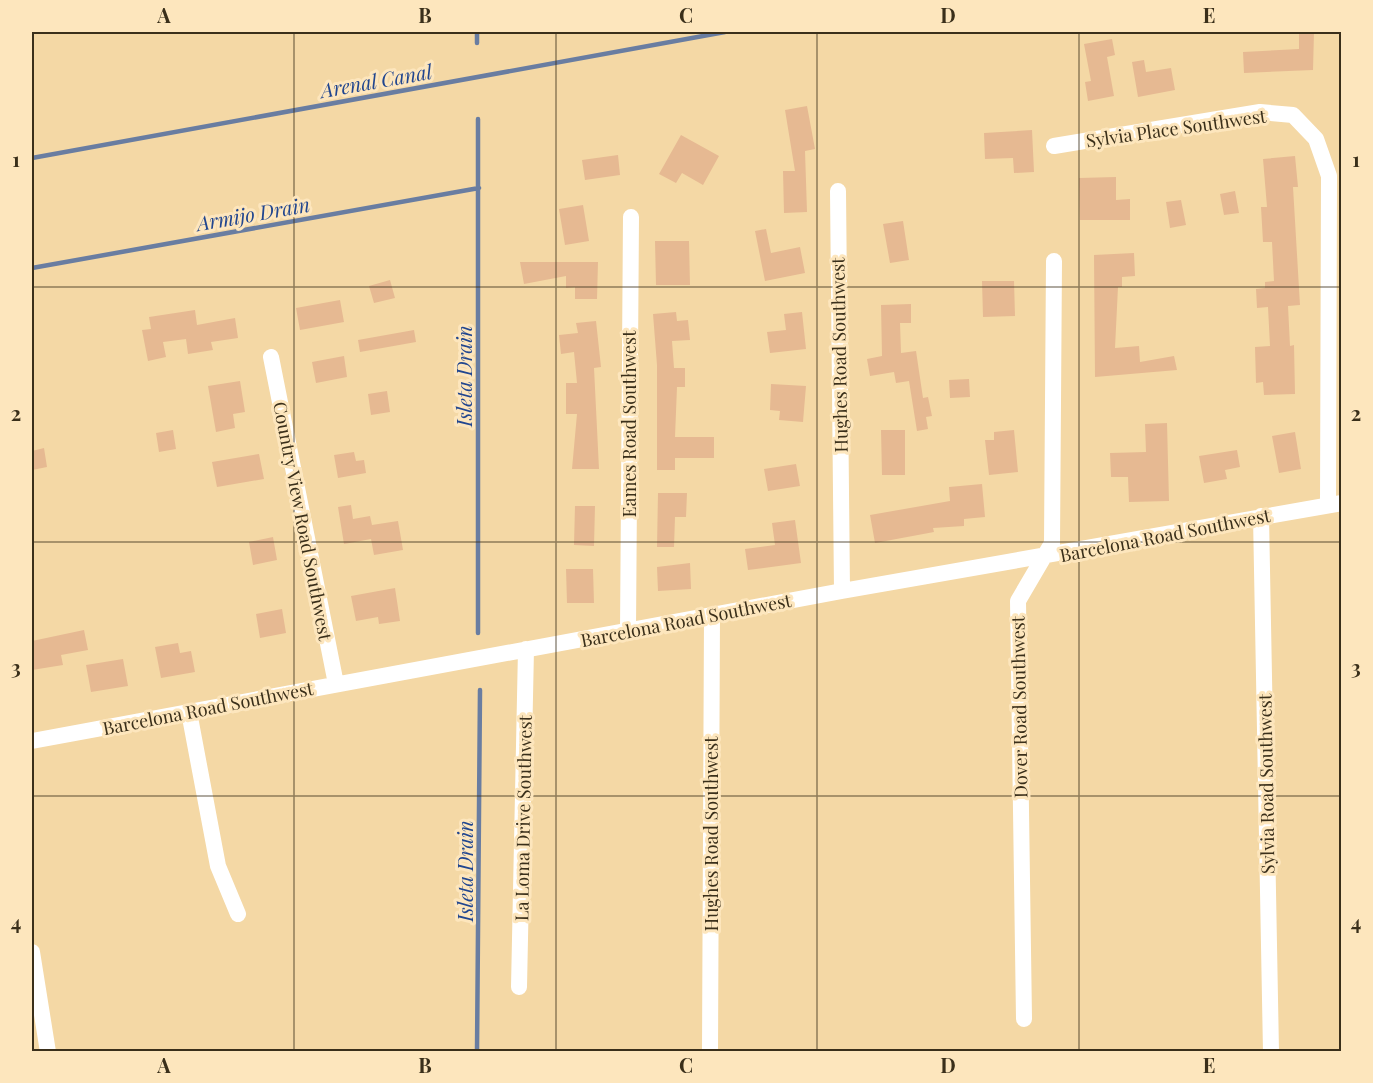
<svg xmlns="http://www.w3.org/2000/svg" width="1373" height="1083" viewBox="0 0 1373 1083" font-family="'Playfair Display',serif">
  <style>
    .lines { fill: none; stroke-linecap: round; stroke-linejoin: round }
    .stream { stroke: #697da1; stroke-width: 4.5 }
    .building { fill: #e6b992 }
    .minor { stroke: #fff; stroke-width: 16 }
    .grid { fill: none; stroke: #3a2f1a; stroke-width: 1.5; stroke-opacity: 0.55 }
    .labels { text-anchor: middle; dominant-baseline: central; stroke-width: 6; stroke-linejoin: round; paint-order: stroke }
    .street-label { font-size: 18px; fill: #3a2f1a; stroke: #fde6bd }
    .water-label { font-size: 20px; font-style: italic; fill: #21468f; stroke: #fde6bd }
    .neatline { fill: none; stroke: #3a2f1a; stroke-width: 2 }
    .grid-label { font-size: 20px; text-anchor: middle; font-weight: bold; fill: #3a2f1a }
  </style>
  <rect width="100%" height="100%" fill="#f4d8a5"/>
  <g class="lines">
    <path class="stream" d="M477 32V43
      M478 119V633
      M32 158 725 32
      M32 268 479 188
      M477 1052 480 690"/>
  </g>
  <path class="building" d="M1299 32H1314L1313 70 1244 73 1243 52 1299 49Z
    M1112 39 1115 55 1107 57 1114 96 1088 101 1085 82 1091 81 1084 44Z
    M1144 60 1146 72 1171 68 1175 90 1138 97 1132 62Z
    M807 106 815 149 805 151 807 212 784 213 783 171H795L785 110Z
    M1032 130 1034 172 1014 173 1013 158 985 159 984 133Z
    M681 135 719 156 703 185 682 173 676 183 659 174Z
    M618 155 620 175 585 180 582 160Z
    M1295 156 1298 187H1293L1300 305 1288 306 1290 346 1294 345 1295 394 1264 395 1263 382 1256 383 1255 347 1270 346 1268 307 1257 308 1256 289 1265 288V282L1274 281 1272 242H1263L1261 207H1267L1263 159Z
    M1116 177V200L1130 199V220H1080L1079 178Z
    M1235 191 1239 213 1224 215 1220 194Z
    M1181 200 1186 225 1170 228 1166 202Z
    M583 205 589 241 565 245 559 209Z
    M903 221 909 260 890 263 883 224Z
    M766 229 771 253 800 247 805 273 765 281 755 231Z
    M655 241H689L690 285H656Z
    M1134 253 1135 276 1122 277V287H1118L1115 348 1139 346 1140 362 1174 356 1177 370 1095 377 1094 255Z
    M520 262H598L597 299H575V287L566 288V276L524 284Z
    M390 280 395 298 374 303 369 286Z
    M982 281H1014L1015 316 983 317Z
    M340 300 344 322 300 330 296 308Z
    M911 304V323H900L901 353 916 351 923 398 928 397 932 416 926 417 928 429 917 431 909 381 896 383 894 372 870 376 867 359 882 356 881 305Z
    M195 310 197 325 235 318 238 338 211 342 213 350 188 354 186 339 163 342 166 357 148 361 142 330 151 329 149 317Z
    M676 312 677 321 688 320 690 340 672 341 674 368H685V387H677L675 437H714V458H675V470H657V365L653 314Z
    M802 312 806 349 770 353 767 332 786 330 784 314Z
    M596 321 601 367 594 368 599 469H572L577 414H566V383H577L574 352 561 354 559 335 578 333 576 323Z
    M414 330 416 342 360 352 358 340Z
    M344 356 347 377 316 383 312 362Z
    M969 379 970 397 950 398 949 380Z
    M240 381 245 412 233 414 235 428 216 432 208 386Z
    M771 384 806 386 803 422 779 420 780 411 770 410Z
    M387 391 390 412 371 415 368 394Z
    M1167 423 1169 501 1129 502 1128 477H1111L1110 453 1146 452 1145 424Z
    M173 430 176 449 159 452 156 433Z
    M881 430H905V475H882Z
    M1014 430 1018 472 989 475 985 440H994V432Z
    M1295 432 1301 469 1279 473 1272 436Z
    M44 448 47 467 32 470V451Z
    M1237 450 1240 467 1225 470 1227 479 1204 483 1199 456Z
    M354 452 356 461 364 460 366 473 338 478 334 455Z
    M259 454 264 479 217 487 212 462Z
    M796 464 800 486 768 491 764 469Z
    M982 484 985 517 964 519V526L933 528 934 532 875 543 870 515 950 501 949 487Z
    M658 493H687L686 517H675L674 547H657Z
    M351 505 353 519 370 516 372 525 398 521 403 550 374 555 371 539 344 544 338 507Z
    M575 506H595L594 546 574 545Z
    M795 520 801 563 748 570 745 549 775 545 772 523Z
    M273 537 277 560 253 565 249 542Z
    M690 563 691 589 658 591 657 567Z
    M566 569H593L594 603H567Z
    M395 588 400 621 379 624 378 617 356 621 351 596Z
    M282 609 286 633 260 638 256 614Z
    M84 630 88 650 61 655 63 665 32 670V641Z
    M178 643 180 653 191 651 195 672 161 678 155 647Z
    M123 659 128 686 91 692 86 665Z"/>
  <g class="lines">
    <path class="minor" d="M1054 146 1260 112 1293 115 1316 139 1329 176 1328 505
      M838 191 842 591
      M271 357 336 684
      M1261 516 1271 1052
      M628 631 631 217
      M189 712 218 866 238 914
      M32 741 842 591 1342 503
      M32 952 48 1052
      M519 987 526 649
      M1024 1019 1018 601 1052 543 1054 261
      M710 1052 712 616"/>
  </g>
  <path class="grid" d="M294 32V1052M556 32V1052M817 32V1052M1079 32V1052M32 287H1342M32 542H1342M32 796H1342"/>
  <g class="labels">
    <g class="street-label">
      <text transform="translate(1176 128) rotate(-8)">Sylvia Place Southwest</text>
      <text transform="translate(839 355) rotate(-91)">Hughes Road Southwest</text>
      <text transform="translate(629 424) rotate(-90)">Eames Road Southwest</text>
      <text transform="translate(303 521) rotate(79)">Country View Road Southwest</text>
      <text transform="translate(1165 535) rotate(-11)">Barcelona Road Southwest</text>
      <text transform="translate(686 620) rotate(-11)">Barcelona Road Southwest</text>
      <text transform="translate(1019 707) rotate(-91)">Dover Road Southwest</text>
      <text transform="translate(208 708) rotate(-11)">Barcelona Road Southwest</text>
      <text transform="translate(1266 784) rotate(-91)">Sylvia Road Southwest</text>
      <text transform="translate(523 818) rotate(-89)">La Loma Drive Southwest</text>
      <text transform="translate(711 834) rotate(-90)">Hughes Road Southwest</text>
    </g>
    <g class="water-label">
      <text transform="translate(376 80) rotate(-10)">Arenal Canal</text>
      <text transform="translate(253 213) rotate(-10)">Armijo Drain</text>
      <text transform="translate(463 376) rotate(-90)">Isleta Drain</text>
      <text transform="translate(464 871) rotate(-90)">Isleta Drain</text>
    </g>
  </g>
  <rect width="1373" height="1083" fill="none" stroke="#fde6bd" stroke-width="66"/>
  <rect x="33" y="33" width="1307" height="1017" class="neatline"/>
  <g class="grid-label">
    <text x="164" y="23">A</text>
    <text x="425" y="23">B</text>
    <text x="686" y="23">C</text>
    <text x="948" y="23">D</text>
    <text x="1209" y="23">E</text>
    <text x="16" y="167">1</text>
    <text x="1356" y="167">1</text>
    <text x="16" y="421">2</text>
    <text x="1356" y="421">2</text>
    <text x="16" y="675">3</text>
    <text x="1356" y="675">3</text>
    <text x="16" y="930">4</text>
    <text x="1356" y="930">4</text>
    <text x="164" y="1073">A</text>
    <text x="425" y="1073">B</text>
    <text x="686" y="1073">C</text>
    <text x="948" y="1073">D</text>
    <text x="1209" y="1073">E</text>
  </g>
</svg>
